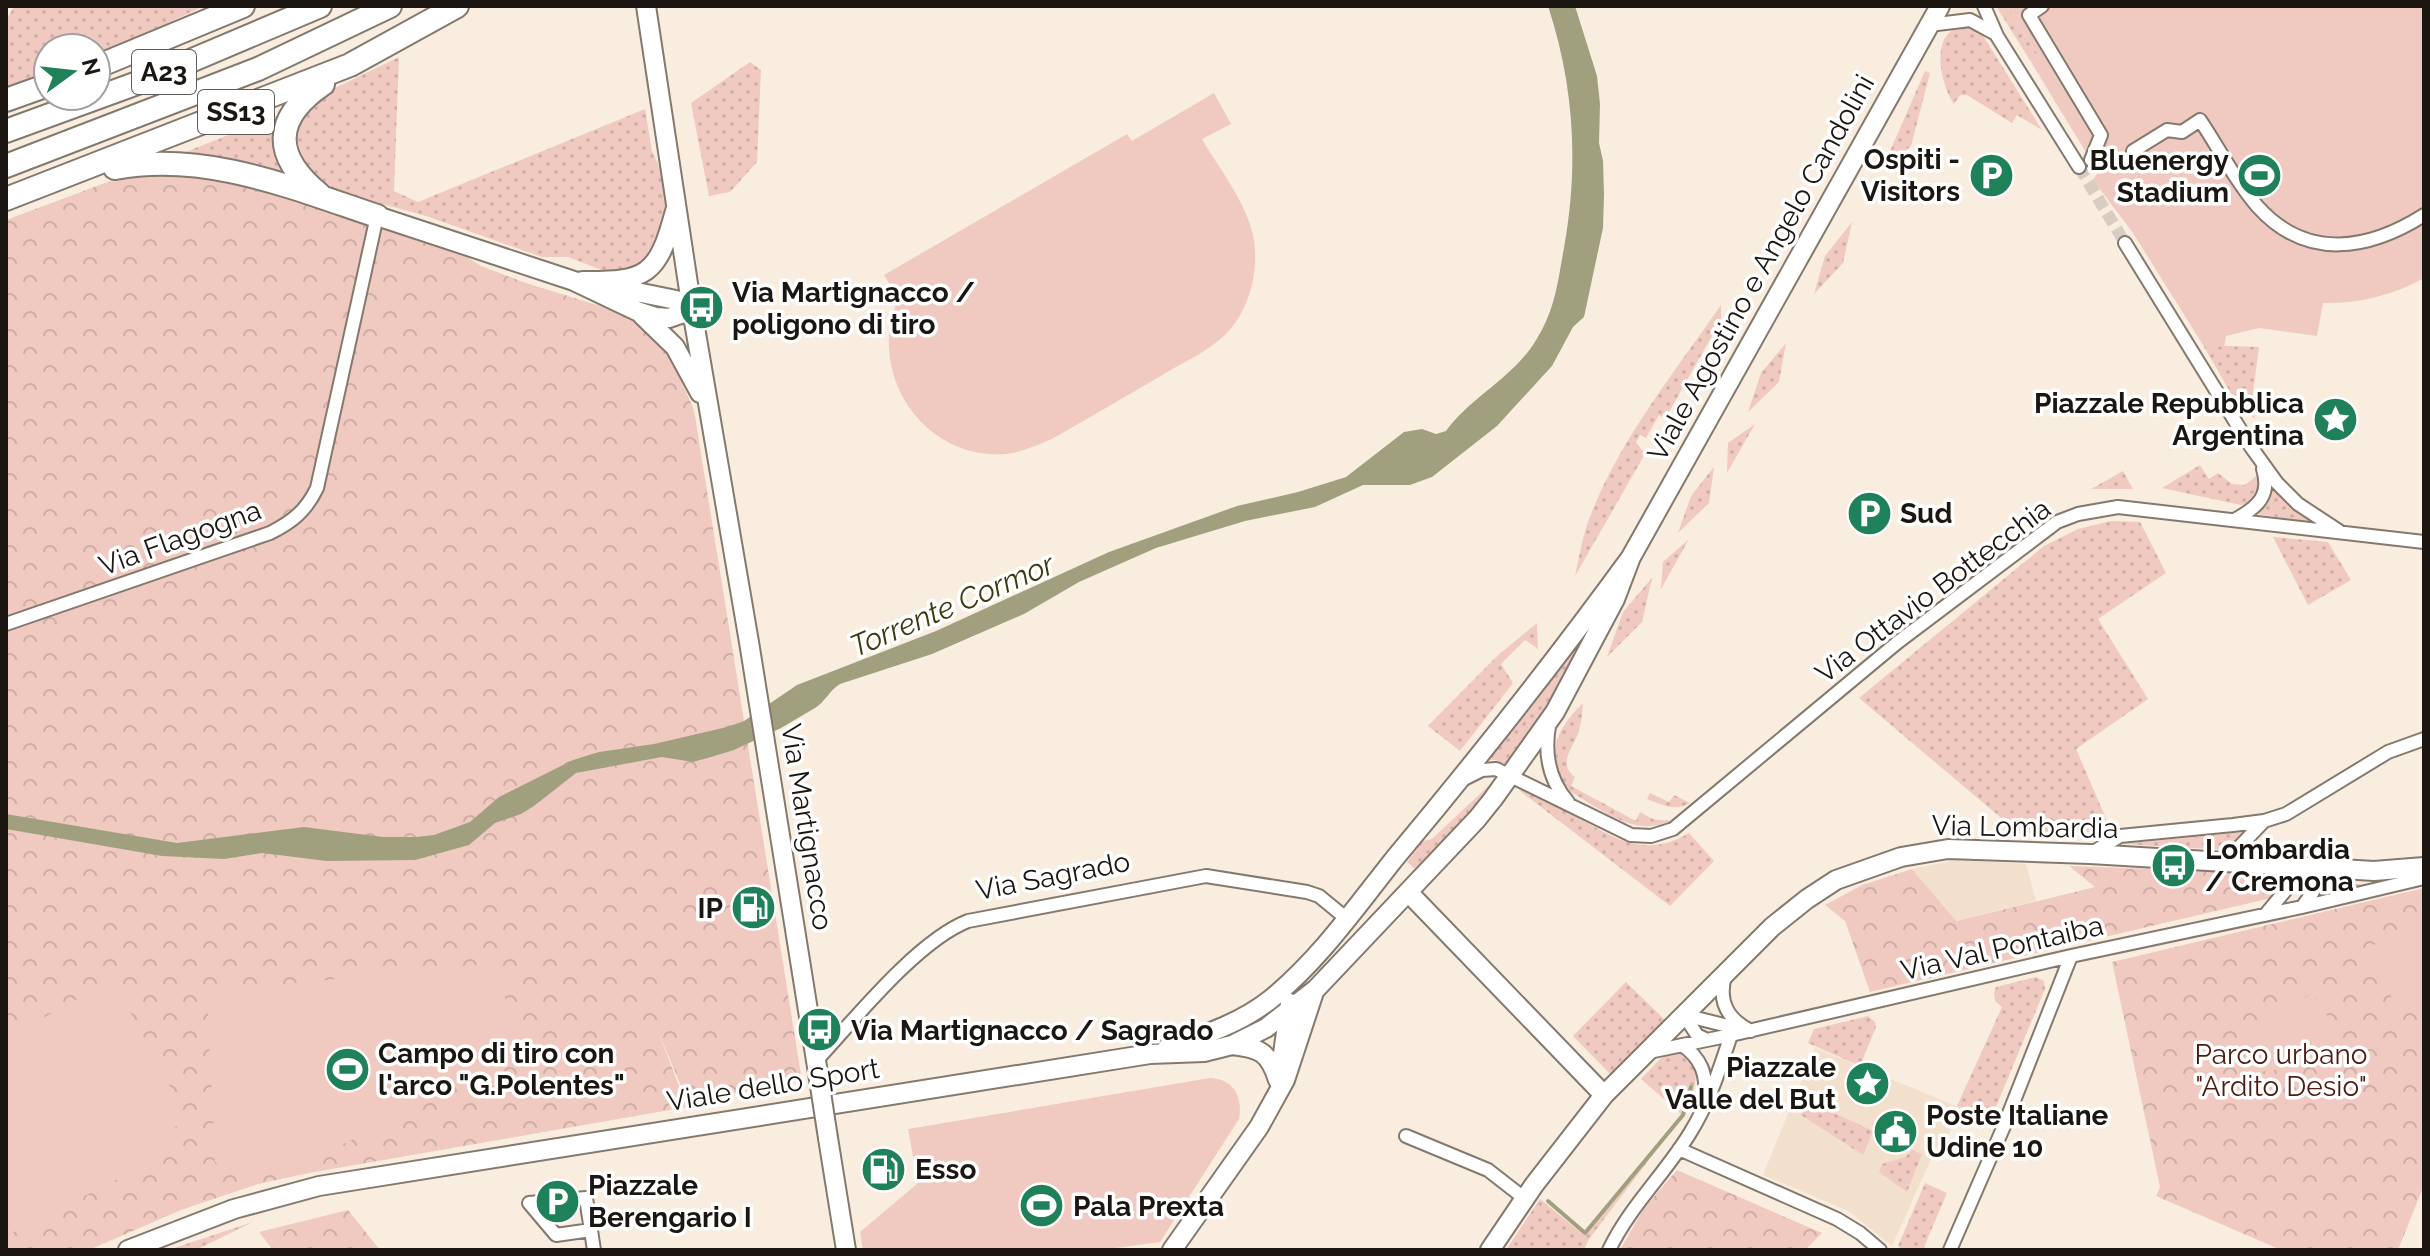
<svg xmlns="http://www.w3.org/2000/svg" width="2430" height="1256" viewBox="0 0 2430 1256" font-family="Raleway,sans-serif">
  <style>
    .built { fill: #f2e0cc }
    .grass { fill: url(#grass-dots) }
    .forest { fill: url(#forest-crowns) }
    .pitch { fill: #f0cac1 }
    .water { fill: #a1a07e }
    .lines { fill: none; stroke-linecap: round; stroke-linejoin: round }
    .stream { stroke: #a1a07e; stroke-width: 4 }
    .street-tunnel { stroke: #d8cdc0; stroke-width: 12; stroke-dasharray: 12 6; stroke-linecap: butt }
    .street-casing { stroke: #84796d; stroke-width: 16 }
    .secondary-casing { stroke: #84796d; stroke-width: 22 }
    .highway-casing { stroke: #84796d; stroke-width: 26 }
    .street { stroke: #fff; stroke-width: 12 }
    .secondary { stroke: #fff; stroke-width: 18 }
    .highway { stroke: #fff; stroke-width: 22 }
    .secondary-bridge-casing { stroke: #84796d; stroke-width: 22; stroke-linecap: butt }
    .secondary-bridge { stroke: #fff; stroke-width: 18 }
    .labels { text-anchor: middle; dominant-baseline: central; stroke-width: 7; stroke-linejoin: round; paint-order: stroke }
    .shield { fill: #fff; stroke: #5f5c59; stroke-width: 2 }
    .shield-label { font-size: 26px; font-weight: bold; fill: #1b1612 }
    .poi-label { font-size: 28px; font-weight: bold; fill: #1b1612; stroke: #fff; text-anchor: start }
    .street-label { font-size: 28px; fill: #1b1612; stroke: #fff }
    .park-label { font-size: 28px; fill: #4e1c11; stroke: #fff }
    .water-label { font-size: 30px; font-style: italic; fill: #3d3b0f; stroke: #fff }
  </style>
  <defs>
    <pattern id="grass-dots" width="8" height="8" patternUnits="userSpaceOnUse" patternTransform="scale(2)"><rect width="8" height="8" fill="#f0cac1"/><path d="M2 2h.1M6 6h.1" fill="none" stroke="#cdada5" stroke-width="1.8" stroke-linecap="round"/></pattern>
    <pattern id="forest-crowns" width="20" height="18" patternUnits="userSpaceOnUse" patternTransform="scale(2)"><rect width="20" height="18" fill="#f0cac1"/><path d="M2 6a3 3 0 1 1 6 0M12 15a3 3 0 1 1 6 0" fill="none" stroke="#cdada5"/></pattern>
  </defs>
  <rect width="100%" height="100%" fill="#f9eddf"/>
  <path class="built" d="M1957 860 2026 864 2036 901 1955 921 1912 869Z
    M1815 1048 1961 1108 1944 1145 1938 1144 1892 1246 1848 1211 1763 1175Z"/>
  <path class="grass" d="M14 6H204L96 57V48H48V77L6 92V21Z
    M1996 6H2007L2039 57 2031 62Z
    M1957 28H1970L1982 34 2042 130 2017 115 2012 123 1967 95H1960L1954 104C1941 86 1930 38 1957 28Z
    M399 57 394 191 418 202 645 109 652 151 664 177 666 195 662 232 644 265 612 274 568 257H542L426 216 342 193 314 177 305 165 296 136 298 123 305 111 325 93Z
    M750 62 761 70 757 162 730 192 709 196 691 103Z
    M1925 71 1930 73 1911 146 1896 158H1887Z
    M284 113 288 178 233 161 183 153Z
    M1852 222 1843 263 1814 294 1825 256Z
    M1721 305V320L1665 419 1659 415 1646 438 1640 435 1636 442 1645 454 1575 576C1579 558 1582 539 1588 522 1617 443 1674 373 1721 305Z
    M1786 343 1779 382 1748 412 1761 373Z
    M2203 345 2259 347 2252 400 2255 419 2237 404Z
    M1755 424 1727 473 1728 443Z
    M2200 465 2209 479 2218 473 2232 484 2245 485 2259 474C2263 489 2258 502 2241 505L2162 488Z
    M1714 467 1709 503 1678 533 1691 496Z
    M2123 471 2133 489H2091Z
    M2273 486 2313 523 2258 514 2268 503Z
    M2111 521 2140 522 2166 573 2098 619 2148 699 2076 749 2111 830 2089 836 2019 833 1859 698 2044 546 2078 529Z
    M2273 537 2328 542 2351 580 2308 605Z
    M1689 539 1661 589 1663 562Z
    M1652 578 1642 622 1607 657 1623 612Z
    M1602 609 1534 727 1507 767 1496 760H1486Z
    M1537 623 1538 649 1525 640 1501 664 1513 683 1460 751 1428 726 1496 657Z
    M1583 703C1582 712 1582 721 1579 730 1575 747 1556 762 1575 777L1571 786 1636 821 1640 812 1653 819 1670 821C1633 838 1602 809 1569 791 1543 756 1556 729 1583 703Z
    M1501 774 1504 776 1418 871 1407 862 1423 841 1432 839Z
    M1524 787C1544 798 1564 810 1584 821 1621 842 1648 857 1689 833L1714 861 1670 906 1520 791Z
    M1650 793 1669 802 1674 795 1690 803C1676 812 1662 805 1647 799Z
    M2243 832 2226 850 2123 844Z
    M2327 883 2378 885 2324 897Z
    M2036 977 2044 981 2045 989 1990 1121 1957 1106 2002 1007 1995 1001 1994 992 1996 987Z
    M1626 982 1665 1020 1612 1076 1573 1036Z
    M1868 1016 1875 1022 1876 1027 1860 1066 1808 1043 1814 1029Z
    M1674 1052C1709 1056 1694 1096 1683 1115L1589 1239 1584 1250H1506L1540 1199 1584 1235 1682 1115 1641 1079 1660 1059Z
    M1806 1100 1873 1131 1863 1155 1801 1115Z
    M1912 1150 1922 1154 1907 1192 1879 1172 1882 1164 1905 1157Z
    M1925 1183 1947 1193 1924 1247 1930 1250H1901L1898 1246Z
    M253 1222 196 1250H168Z"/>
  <path class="forest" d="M146 172 210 175 453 248 481 266 526 283 636 317 667 349 694 410 802 1081 688 1102 659 1034 687 1107 309 1173 258 1184 181 1210 89 1250H6V220L121 177Z
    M2069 866 2269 873 2277 877 2280 889 2272 898 2267 899 1870 992 1845 921 1825 905 1862 885 1912 869 1956 921 2095 887Z
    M2424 888V1185L2398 1250H2281L2156 1196 2160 1187 2112 962Z
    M1677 1170 1822 1233 1805 1250H1620L1644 1208Z
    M348 1210 380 1250H273L259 1232Z"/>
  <path class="pitch" d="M2007 6H2424V278C2394 295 2358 304 2323 303L2317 336 2259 328 2226 336 2224 347 2203 345 2133 233 2093 180 2098 172 2031 62 2039 57Z
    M1214 93 1231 124 1202 139C1219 168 1243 198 1252 231 1261 266 1251 308 1226 334 1209 351 1184 362 1164 374 1127 396 1090 417 1052 439 1037 445 1023 452 1006 454 937 459 885 400 889 334 889 321 895 310 898 298L884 275 1127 134 1132 141Z
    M2420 917 2424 924V995L2399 1010 2364 951Z
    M488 964 528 1044 365 1134 306 1161 239 1178 215 1162 207 992Z
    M113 980 185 1115 167 1138 171 1147 114 1181 6 1236V1038Z
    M2312 993 2336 1029 2267 1075 2243 1039Z
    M1210 1078C1234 1079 1243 1097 1239 1119L1160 1242 1101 1250H863L860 1232 918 1183 908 1129Z"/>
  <path class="water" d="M1548 6H1575L1597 76 1600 104 1599 143 1603 161 1604 194 1603 228 1584 317 1573 327 1552 366 1497 426 1432 477 1410 485H1363L1315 507 1245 521 1156 548 1079 582 1024 614 932 654 840 684C829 691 825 702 815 708L781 728 734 750 711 757 693 762 662 757 576 773 534 806 521 814 495 823 469 845 415 860 327 861 262 853 224 859 162 856 6 829V814L177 843 304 827 383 837H416L434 835 470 822 499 797 573 760 599 752 654 744 727 727 744 721 797 685 936 631 1109 552 1237 506 1298 492 1346 477 1404 432 1422 429 1436 434 1446 431C1470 398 1509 380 1533 345 1555 312 1557 286 1564 248 1579 165 1574 85 1548 6Z"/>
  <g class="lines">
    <path class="stream" d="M1548 1201 1585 1233 1683 1115 1691 1087"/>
    <path class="street-tunnel" d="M2079 167 2125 243"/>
    <defs>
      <path id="street" d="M1984 6 1997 36 2079 167
        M2042 6 2029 15 2101 135 2091 160
        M1929 25 1970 20 1994 33
        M2133 151 2167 130 2182 132 2200 120C2219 148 2235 181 2258 207 2307 261 2369 250 2424 215
        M2125 243 2251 447 2277 483 2298 504 2339 531
        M2236 519C2258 507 2271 495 2263 469
        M6 624 270 533C292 522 306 511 317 488L377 216
        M1549 726C1544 755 1549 780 1568 802
        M1466 778 1482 770 1496 769 1631 835 1651 836 1673 829 1898 642 2057 522 2078 514 2118 507 2424 542
        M2090 854 2120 836 2233 825 2264 821 2286 814 2388 752 2424 739
        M2225 862 2264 821
        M2265 915 2295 879 2310 868 2313 892 2302 907
        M1725 976C1718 1001 1727 1019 1751 1031
        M1684 1015 1744 1030
        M1684 1015 1697 1035 1707 1040
        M1682 1045C1701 1058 1707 1074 1705 1097
        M1649 1052 1731 1035 2071 956 2302 907 2424 878
        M816 1061C855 1019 917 941 968 921L1206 876 1307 892 1319 896 1347 919
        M1406 1136 1488 1170 1524 1198
        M1679 1149 1837 1219 1860 1233 1880 1250
        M591 1230 556 1235 529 1203 586 1198 594 1250
        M1609 1250C1630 1206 1665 1174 1690 1133 1709 1103 1720 1068 1731 1035
        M1950 1250 2004 1126 2071 956"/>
      <path id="secondary" d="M646 6 692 310 749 642 818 1073
        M377 216 574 281 637 311 656 317 669 318 692 310
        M582 281C647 282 658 275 675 211
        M612 287 676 300 692 310
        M642 315 675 347 700 393
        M1408 892 1604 1095
        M1232 1045C1260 1048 1269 1052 1278 1080
        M1167 1048C1204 1035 1241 1023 1271 999 1320 959 1356 907 1395 858 1477 760 1556 660 1631 557L1940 6
        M1282 1061 1290 1003
        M828 1138 846 1250
        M128 1250 234 1209 319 1186 1150 1054 1204 1052 1232 1045 1266 1028 1316 989 1477 819 1493 799 1555 712 1615 599 1631 557
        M1172 1250 1259 1127 1285 1080 1314 992
        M1490 1250 1534 1185 1604 1095 1772 927 1807 899 1836 880 1901 857 1948 849 2090 854 2374 871 2424 867"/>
      <path id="highway" d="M96 67 243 6
        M6 100 48 85
        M6 131 143 81 320 6
        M6 166 258 69 390 6
        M115 168C205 151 293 188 377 216
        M319 194C273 156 272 119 323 84
        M6 199 350 65 457 6"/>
    </defs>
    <use href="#street" class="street-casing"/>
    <use href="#secondary" class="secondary-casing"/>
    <use href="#highway" class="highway-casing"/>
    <use href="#street" class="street"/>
    <use href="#secondary" class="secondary"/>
    <use href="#highway" class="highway"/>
    <defs>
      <path id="secondary-bridge" d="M818 1073 828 1138"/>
    </defs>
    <use href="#secondary-bridge" class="secondary-bridge-casing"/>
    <use href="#secondary-bridge" class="secondary-bridge"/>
  </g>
  <defs>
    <symbol id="parking-disc" viewBox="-11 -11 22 22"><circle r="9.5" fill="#1e815a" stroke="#fff"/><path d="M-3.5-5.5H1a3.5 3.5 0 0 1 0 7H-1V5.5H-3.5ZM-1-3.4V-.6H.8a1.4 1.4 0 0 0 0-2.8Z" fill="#fff"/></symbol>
    <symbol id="stadium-disc" viewBox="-11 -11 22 22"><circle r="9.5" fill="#1e815a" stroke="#fff"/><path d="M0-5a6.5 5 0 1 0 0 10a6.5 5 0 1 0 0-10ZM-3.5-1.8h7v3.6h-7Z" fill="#fff"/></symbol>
    <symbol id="bus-disc" viewBox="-11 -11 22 22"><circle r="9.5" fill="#1e815a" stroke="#fff"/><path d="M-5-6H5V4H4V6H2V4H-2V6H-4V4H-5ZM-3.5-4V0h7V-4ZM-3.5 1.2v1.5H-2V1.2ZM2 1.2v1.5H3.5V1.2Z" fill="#fff"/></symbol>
    <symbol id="sight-disc" viewBox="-11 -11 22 22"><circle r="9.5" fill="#1e815a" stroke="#fff"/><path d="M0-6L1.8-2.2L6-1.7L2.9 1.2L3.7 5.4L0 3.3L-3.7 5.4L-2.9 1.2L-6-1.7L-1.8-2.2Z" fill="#fff"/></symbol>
    <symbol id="fuel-disc" viewBox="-11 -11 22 22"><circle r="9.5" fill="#1e815a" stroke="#fff"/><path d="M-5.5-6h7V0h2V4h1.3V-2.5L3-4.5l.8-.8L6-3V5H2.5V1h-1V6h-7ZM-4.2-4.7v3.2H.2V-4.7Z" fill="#fff"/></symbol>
    <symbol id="civic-disc" viewBox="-11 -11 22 22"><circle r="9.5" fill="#1e815a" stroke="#fff"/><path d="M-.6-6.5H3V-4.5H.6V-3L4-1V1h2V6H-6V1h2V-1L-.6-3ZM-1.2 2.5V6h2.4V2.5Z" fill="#fff"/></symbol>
  </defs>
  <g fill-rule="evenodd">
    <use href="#parking-disc" x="1966" y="150" width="51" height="51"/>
    <use href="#stadium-disc" x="2234" y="150" width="51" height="51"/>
    <use href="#bus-disc" x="676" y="282" width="51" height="51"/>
    <use href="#sight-disc" x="2310" y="394" width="51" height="51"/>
    <use href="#parking-disc" x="1844" y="488" width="51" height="51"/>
    <use href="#bus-disc" x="2148" y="840" width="51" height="51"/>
    <use href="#fuel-disc" x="728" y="882" width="51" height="51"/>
    <use href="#bus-disc" x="794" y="1004" width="51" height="51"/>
    <use href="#stadium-disc" x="322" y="1044" width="51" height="51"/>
    <use href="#sight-disc" x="1842" y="1058" width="51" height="51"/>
    <use href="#civic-disc" x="1870" y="1106" width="51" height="51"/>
    <use href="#fuel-disc" x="858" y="1144" width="51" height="51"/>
    <use href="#parking-disc" x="532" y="1176" width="51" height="51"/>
    <use href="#stadium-disc" x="1016" y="1180" width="51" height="51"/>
  </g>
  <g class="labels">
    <g class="shield">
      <rect x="132" y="50" width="64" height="44" rx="6"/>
      <rect x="198" y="90" width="76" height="44" rx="6"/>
    </g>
    <g class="shield-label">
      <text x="164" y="72">A23</text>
      <text x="236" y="112">SS13</text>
    </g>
    <g class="poi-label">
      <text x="1960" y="159" text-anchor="end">Ospiti -<tspan x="1960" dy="32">Visitors</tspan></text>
      <text x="2229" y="160" text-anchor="end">Bluenergy<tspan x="2229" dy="32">Stadium</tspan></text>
      <text x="732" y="292">Via Martignacco /<tspan x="732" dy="32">poligono di tiro</tspan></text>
      <text x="2304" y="403" text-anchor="end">Piazzale Repubblica<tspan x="2304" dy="32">Argentina</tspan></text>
      <text x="1900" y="513">Sud</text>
      <text x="2205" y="849">Lombardia<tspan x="2205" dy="32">/ Cremona</tspan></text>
      <text x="723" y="908" text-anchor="end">IP</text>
      <text x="851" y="1030">Via Martignacco / Sagrado</text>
      <text x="378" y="1053">Campo di tiro con<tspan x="378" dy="32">l'arco "G.Polentes"</tspan></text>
      <text x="1836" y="1067" text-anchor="end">Piazzale<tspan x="1836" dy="32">Valle del But</tspan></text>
      <text x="1926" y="1115">Poste Italiane<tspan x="1926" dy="32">Udine 10</tspan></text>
      <text x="915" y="1169">Esso</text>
      <text x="588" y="1185">Piazzale<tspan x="588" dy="32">Berengario I</tspan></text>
      <text x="1073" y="1206">Pala Prexta</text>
    </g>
    <g class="street-label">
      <text transform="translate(1761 268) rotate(-61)">Viale Agostino e Angelo Candolini</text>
      <text transform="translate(180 538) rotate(-20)">Via Flagogna</text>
      <text transform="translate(1933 591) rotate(-37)">Via Ottavio Bottecchia</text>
      <text transform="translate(807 827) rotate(81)">Via Martignacco</text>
      <text transform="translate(2025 827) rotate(1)">Via Lombardia</text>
      <text transform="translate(1053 876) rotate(-11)">Via Sagrado</text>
      <text transform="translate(2002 948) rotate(-13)">Via Val Pontaiba</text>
      <text transform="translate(773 1085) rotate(-9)">Viale dello Sport</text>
    </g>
    <g class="park-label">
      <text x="2281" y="1054">Parco urbano<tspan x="2281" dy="32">"Ardito Desio"</tspan></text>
    </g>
    <g class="water-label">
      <text transform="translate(952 605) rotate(-23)">Torrente Cormor</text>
    </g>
  </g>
  <rect width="2430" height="1256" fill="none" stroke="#1b1612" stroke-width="16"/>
  <g transform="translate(72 72) rotate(75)"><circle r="38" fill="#ffffff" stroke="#a4a2a0" stroke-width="2"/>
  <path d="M0-6L14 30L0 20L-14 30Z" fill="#1e815a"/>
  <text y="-12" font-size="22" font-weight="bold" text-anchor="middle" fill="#1b1612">N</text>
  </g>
</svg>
